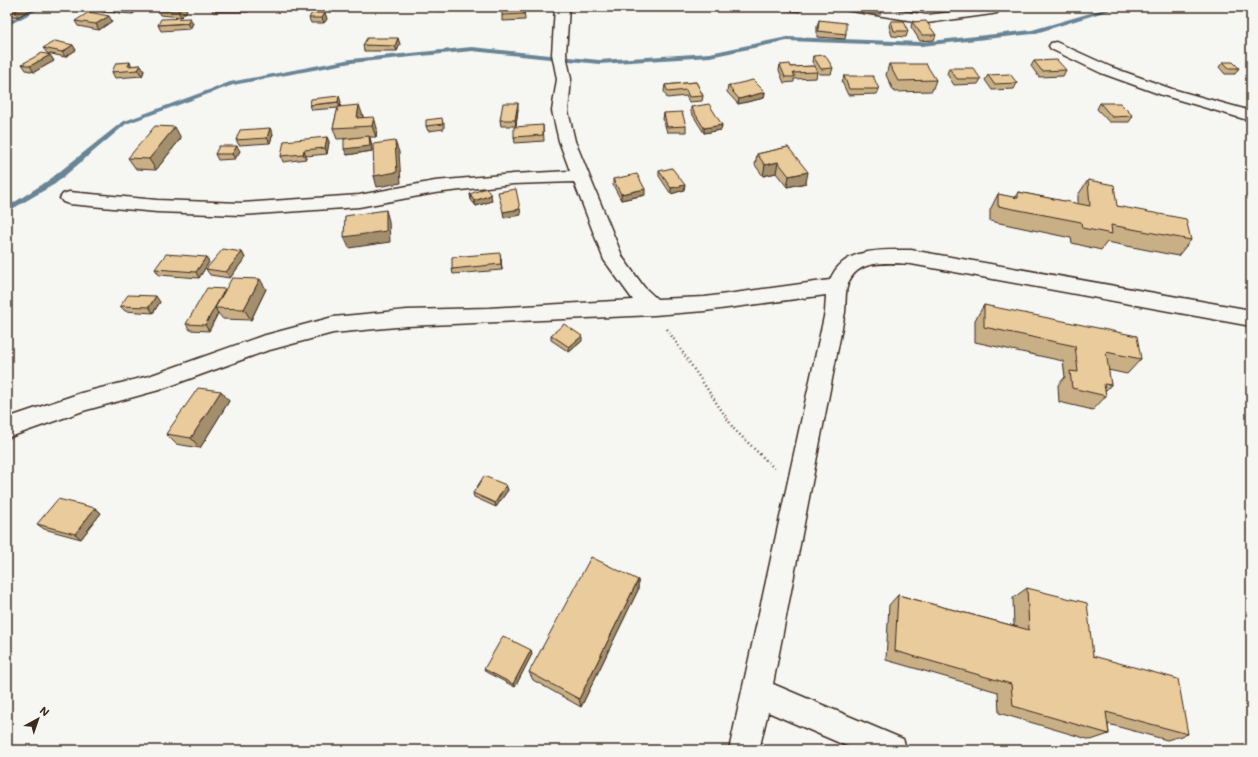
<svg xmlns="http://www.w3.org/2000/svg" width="1258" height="757" viewBox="0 0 1258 757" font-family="Mali,sans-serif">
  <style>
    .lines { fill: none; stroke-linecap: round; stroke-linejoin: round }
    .stream { fill: #688495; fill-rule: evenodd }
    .street-casing { stroke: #3b2a1e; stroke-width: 3 }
    .path { stroke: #3b2a1e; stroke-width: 2.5; stroke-dasharray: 1 3; stroke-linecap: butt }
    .street { fill: #f6f6f2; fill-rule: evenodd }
    .wall { fill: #c8af86; stroke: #3b2a1e }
    .shaded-wall { fill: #a38e6d; stroke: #3b2a1e }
    .building { fill: #e9cb9c; stroke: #3b2a1e }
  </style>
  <rect width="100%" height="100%" fill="#f6f6f2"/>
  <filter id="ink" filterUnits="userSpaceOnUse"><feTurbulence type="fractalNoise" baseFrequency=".025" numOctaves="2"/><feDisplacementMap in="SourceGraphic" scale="8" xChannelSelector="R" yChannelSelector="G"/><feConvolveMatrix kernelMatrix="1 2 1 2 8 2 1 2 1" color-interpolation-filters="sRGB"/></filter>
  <g filter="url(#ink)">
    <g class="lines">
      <path class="stream" d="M36 7H43L7 26V22Z
        M1111 7H1120L1033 34 921 46 787 41 710 57 599 64 472 51 351 63 233 85 126 124 55 184 7 212V207L49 180 122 122 230 82 351 59 472 47 599 60 710 53 787 37 921 42 1032 30Z"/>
      <defs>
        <path id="street" d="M555 7H569L566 54 571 79 568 111 575 141 623 258 644 287 657 299 705 297 830 280C843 247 881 250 911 250L1251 310V326L911 264C887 263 855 258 847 287 845 295 846 304 845 312L773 684 903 739 907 750H856L768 712 759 750H729L825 312 826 295 705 311 654 315 407 326 333 333 266 351 159 390 83 411 7 438V418L81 393 149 376 262 336 333 317 407 310 489 308 633 300 604 260 574 182 513 184 435 193 359 207 241 215 157 212 69 204 63 202 60 198 63 194 69 192 157 200 241 203 359 195 435 181 513 174 570 171 559 141 552 111 557 79 552 54Z
          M844 7H876L927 15 996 7 999 10 997 13 992 14 927 23 851 11 846 10Z
          M1056 42 1111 67 1172 89 1251 111V121L1162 95 1101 73 1051 49 1049 46 1051 43Z"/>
      </defs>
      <use href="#street" class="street-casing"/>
      <path class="path" d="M667 329 734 429 775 469"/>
      <use href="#street" class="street"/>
    </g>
    <path class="wall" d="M7 7H34L18 17 7 15Z
      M99 7H141L133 14 118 13 117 10 115 13 102 12Z
      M161 7H185L187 11 181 17 160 15 157 10Z
      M211 7H251L248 12H213Z
      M437 7H465V10L438 11Z
      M487 7H500V10L487 9Z
      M780 7H800V12L780 10Z
      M859 7H881L882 8 881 14H863Z
      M524 8 525 20 502 21V15Z
      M325 13 327 19 324 23H311L309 18Z
      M819 20 846 34 845 39 817 37V26Z
      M75 21H112L99 30 78 26Z
      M891 21 908 31 906 37 892 36 889 26Z
      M912 22 936 35 934 40 920 41 911 27Z
      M193 23 190 29 161 31 158 25Z
      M400 44 397 51H364L363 45Z
      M43 48 76 50 65 57 47 53Z
      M50 55 54 61 34 72 26 70 22 64Z
      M813 56 833 68 831 74H819L815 67 817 72 816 78 794 79V82L784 83 779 70 780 65 791 67 815 66 812 62Z
      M1034 61 1066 70 1063 76 1039 77 1031 66Z
      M1223 62 1239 68 1235 74H1225L1219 67Z
      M889 64 936 80 932 91 894 92 886 75Z
      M141 65 144 71 142 76 115 78 112 72 132 66Z
      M949 68 981 79 978 84 954 85 947 74Z
      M988 75 1017 83 1014 89 992 90 985 80Z
      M844 76 879 89 877 94 848 95 842 82Z
      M696 82 703 96 702 101 689 102 686 96 667 98 664 91 665 85Z
      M728 86 765 92 764 98 738 104 727 92Z
      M341 102 340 107 363 116V117L377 128 376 137H370L371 142 372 151 347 155 355 138 337 139 333 128 338 108 312 110 310 105Z
      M1100 103 1133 116 1129 122H1109L1097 109Z
      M691 107 722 125 721 130 704 133 691 112Z
      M518 109 516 126H501L500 120Z
      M664 113 686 126V132H667L663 119Z
      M444 123V129L428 131 426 126Z
      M543 125 544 141 515 143 514 137Z
      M273 134 270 143 239 145 236 140Z
      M327 137 329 142 327 154 306 156V159L283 162 281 156Z
      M181 138 156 170 136 169 128 158Z
      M788 147 806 183 787 187 776 173 763 176 755 165 757 154Z
      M240 151 235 159 218 160 215 154Z
      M659 171 684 190 671 194 659 176Z
      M613 179 645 195 621 200 613 185Z
      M1088 180 1117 206 1191 240 1178 256 1107 242 1101 250 1072 243 1071 238 990 221V210L998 194 1015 198 1018 192 1078 204V195Z
      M470 194 492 201 476 206 471 200Z
      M242 252 245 258 230 278 210 275 206 269Z
      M501 259 502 270 453 274 452 269Z
      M209 262 199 278 159 275 155 269Z
      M225 289V290L266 289 251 320 223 319 218 313 209 331 190 330 186 324Z
      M160 302 153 313 125 311 120 306Z
      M984 305 1141 359 1127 374 1108 370 1111 385 1105 391 1106 396 1093 410 1059 402 1058 385 1065 377 1063 361 975 342V320Z
      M551 335 582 341 569 352 551 340Z
      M221 391 229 401 200 448 176 444 166 434Z
      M506 485 508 490 496 507 474 497 473 493Z
      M95 508 101 513 81 539 44 529 37 524Z
      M638 580V590L581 707 533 680 529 672Z
      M1027 588 1093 656 1188 734 1167 740 1108 724 1109 734 1091 740 999 713 998 692 886 660 889 605 898 595 1014 626 1013 598Z
      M531 650 532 654 515 687 486 672 484 669Z"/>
    <path class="shaded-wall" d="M22 7H34L18 17 15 11Z
      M111 7H121L115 8 117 10 115 13Z
      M132 7H141L133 14 130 8Z
      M182 7H185L187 11 181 17 178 11Z
      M246 7H251L248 12Z
      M325 13 327 19 324 23 322 18Z
      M109 16 112 21 99 30 96 24Z
      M190 18 193 23 190 29 187 23Z
      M398 38 400 44 397 51 395 46Z
      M73 45 76 50 65 57 62 52Z
      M50 55 54 61 34 72 30 66Z
      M130 62 133 68 128 66Z
      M141 65 144 71 142 76 138 70Z
      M765 92 764 98 738 104 739 99Z
      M339 96 341 102 340 108 338 102Z
      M518 103V109L516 126 515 120Z
      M359 105 363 116 361 126 357 118Z
      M374 117 377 128 376 137 372 126Z
      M722 125 721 130 704 133V128Z
      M175 127 181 138 156 170 149 159Z
      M270 128 273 134 270 143 267 138Z
      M369 136 371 142 372 151 347 155 344 149Z
      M327 137 329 142 327 154 325 148Z
      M395 141 399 152 401 183 377 187 374 176Z
      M237 146 240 151 235 159 232 154Z
      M304 150 306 156V159L303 154Z
      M778 162 776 173 763 176 765 165Z
      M808 172 806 183 787 187 789 176Z
      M685 185 684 190 671 194V188Z
      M645 189V195L621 200V194Z
      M491 195 492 201 476 206 474 201Z
      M520 209 521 215 504 218 503 212Z
      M386 210 389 221 390 242 349 248 344 237Z
      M242 252 245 258 230 278 226 272Z
      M500 253 501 259 502 270 501 264Z
      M206 257 209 262 199 278 196 272Z
      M260 279 266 289 251 320 244 309Z
      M225 289 229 295 215 308 218 313 209 331 205 325Z
      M156 296 160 302 153 313 149 307Z
      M582 336V341L569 352V347Z
      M221 391 229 401 200 448 191 438Z
      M506 485 508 490 496 507 495 503Z
      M95 508 101 513 81 539 75 534Z
      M638 580V590L581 707 579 699Z
      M531 650 532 654 515 687 513 684Z"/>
    <path class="building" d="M7 7H22L15 11 7 10Z
      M116 7H132L130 8H115Z
      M161 7H182L178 11 157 10Z
      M863 7H881L882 8 864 9Z
      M524 8V14L502 15V9Z
      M89 12 109 16 96 24 75 21Z
      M312 13H325L322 18H309Z
      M190 18 187 23 158 25 161 19Z
      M819 20 846 23V34L818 31Z
      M891 21H904L908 31H894Z
      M926 21 936 35H922L912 22Z
      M367 38H398L395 46 363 45Z
      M55 41 73 45 62 52 43 48Z
      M42 53 50 55 30 66 22 64Z
      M825 55 833 68 821 69 813 56Z
      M1057 60 1066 70 1042 71 1034 61Z
      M130 62 128 66 141 65 138 70 112 72 116 63Z
      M1223 62H1233L1239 68H1229Z
      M790 64 791 67 815 66 817 72 793 73 795 77H785L780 65Z
      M889 64H926L936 80 898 81Z
      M949 68H973L981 79H957Z
      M1010 74 1017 83 994 84 988 75Z
      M844 76H873L879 89H849Z
      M753 80 765 92 739 99 728 86Z
      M696 82 703 96 689 97 686 90 668 92 665 85Z
      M339 96 338 102 310 105 311 99Z
      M503 103H518L515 120H500Z
      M1100 103H1120L1133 116 1112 117Z
      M709 104 722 125 704 128 691 107Z
      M359 105 357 118 374 117 372 126 333 128 338 107Z
      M682 112 686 126 667 127 664 113Z
      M442 118 443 124 426 126V120Z
      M543 125V135L514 137V127Z
      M155 126 175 127 149 159 128 158Z
      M270 128 267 138 236 140 240 130Z
      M369 136 370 146 344 149V139Z
      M327 137 325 148 304 150 303 154 281 156 284 141Z
      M395 141 397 172 374 176 373 144Z
      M219 146H237L232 154H215Z
      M788 147 808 172 789 176 778 162 765 165 757 154Z
      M672 168 685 185 671 188 659 171Z
      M637 174 645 189 621 194 613 179Z
      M1088 180 1114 185 1117 206 1186 219 1191 240 1111 225 1112 234 1082 228 1081 222 998 206V194L1018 198V192L1090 206Z
      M486 188 491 195 474 201 470 194Z
      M516 189 520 209 503 212 498 192Z
      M386 210V231L344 237 345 216Z
      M223 249 242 252 226 272 206 269Z
      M500 253 501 264 452 269V257Z
      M166 254 206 257 196 272 155 269Z
      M232 278 260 279 244 309 215 308Z
      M207 288 225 289 205 325 186 324Z
      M128 295 156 296 149 307 120 306Z
      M984 305 1137 336 1141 359 1106 352 1111 385 1104 384 1106 396 1072 388 1070 371 1078 372 1075 346 984 327Z
      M564 324 582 336 569 347 551 335Z
      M198 388 221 391 191 438 166 434Z
      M484 476 506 485 495 503 473 493Z
      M58 499 95 508 75 534 37 524Z
      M591 557 638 580 579 699 529 672Z
      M1027 588 1087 603 1093 656 1178 679 1188 734 1106 712 1109 734 1013 706 1011 684 895 651 898 595 1029 630Z
      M503 636 531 650 513 684 484 669Z"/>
  </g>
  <rect width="1258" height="757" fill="none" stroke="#f6f6f2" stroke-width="24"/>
  <rect x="12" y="12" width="1234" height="733" fill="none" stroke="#3b2a1e" stroke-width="1.5" filter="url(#ink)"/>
  <g transform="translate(38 719) rotate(40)" stroke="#f6f6f2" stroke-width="3" paint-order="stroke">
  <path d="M0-3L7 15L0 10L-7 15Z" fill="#3b2a1e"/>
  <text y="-6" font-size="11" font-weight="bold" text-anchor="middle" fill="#3b2a1e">N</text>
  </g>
</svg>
